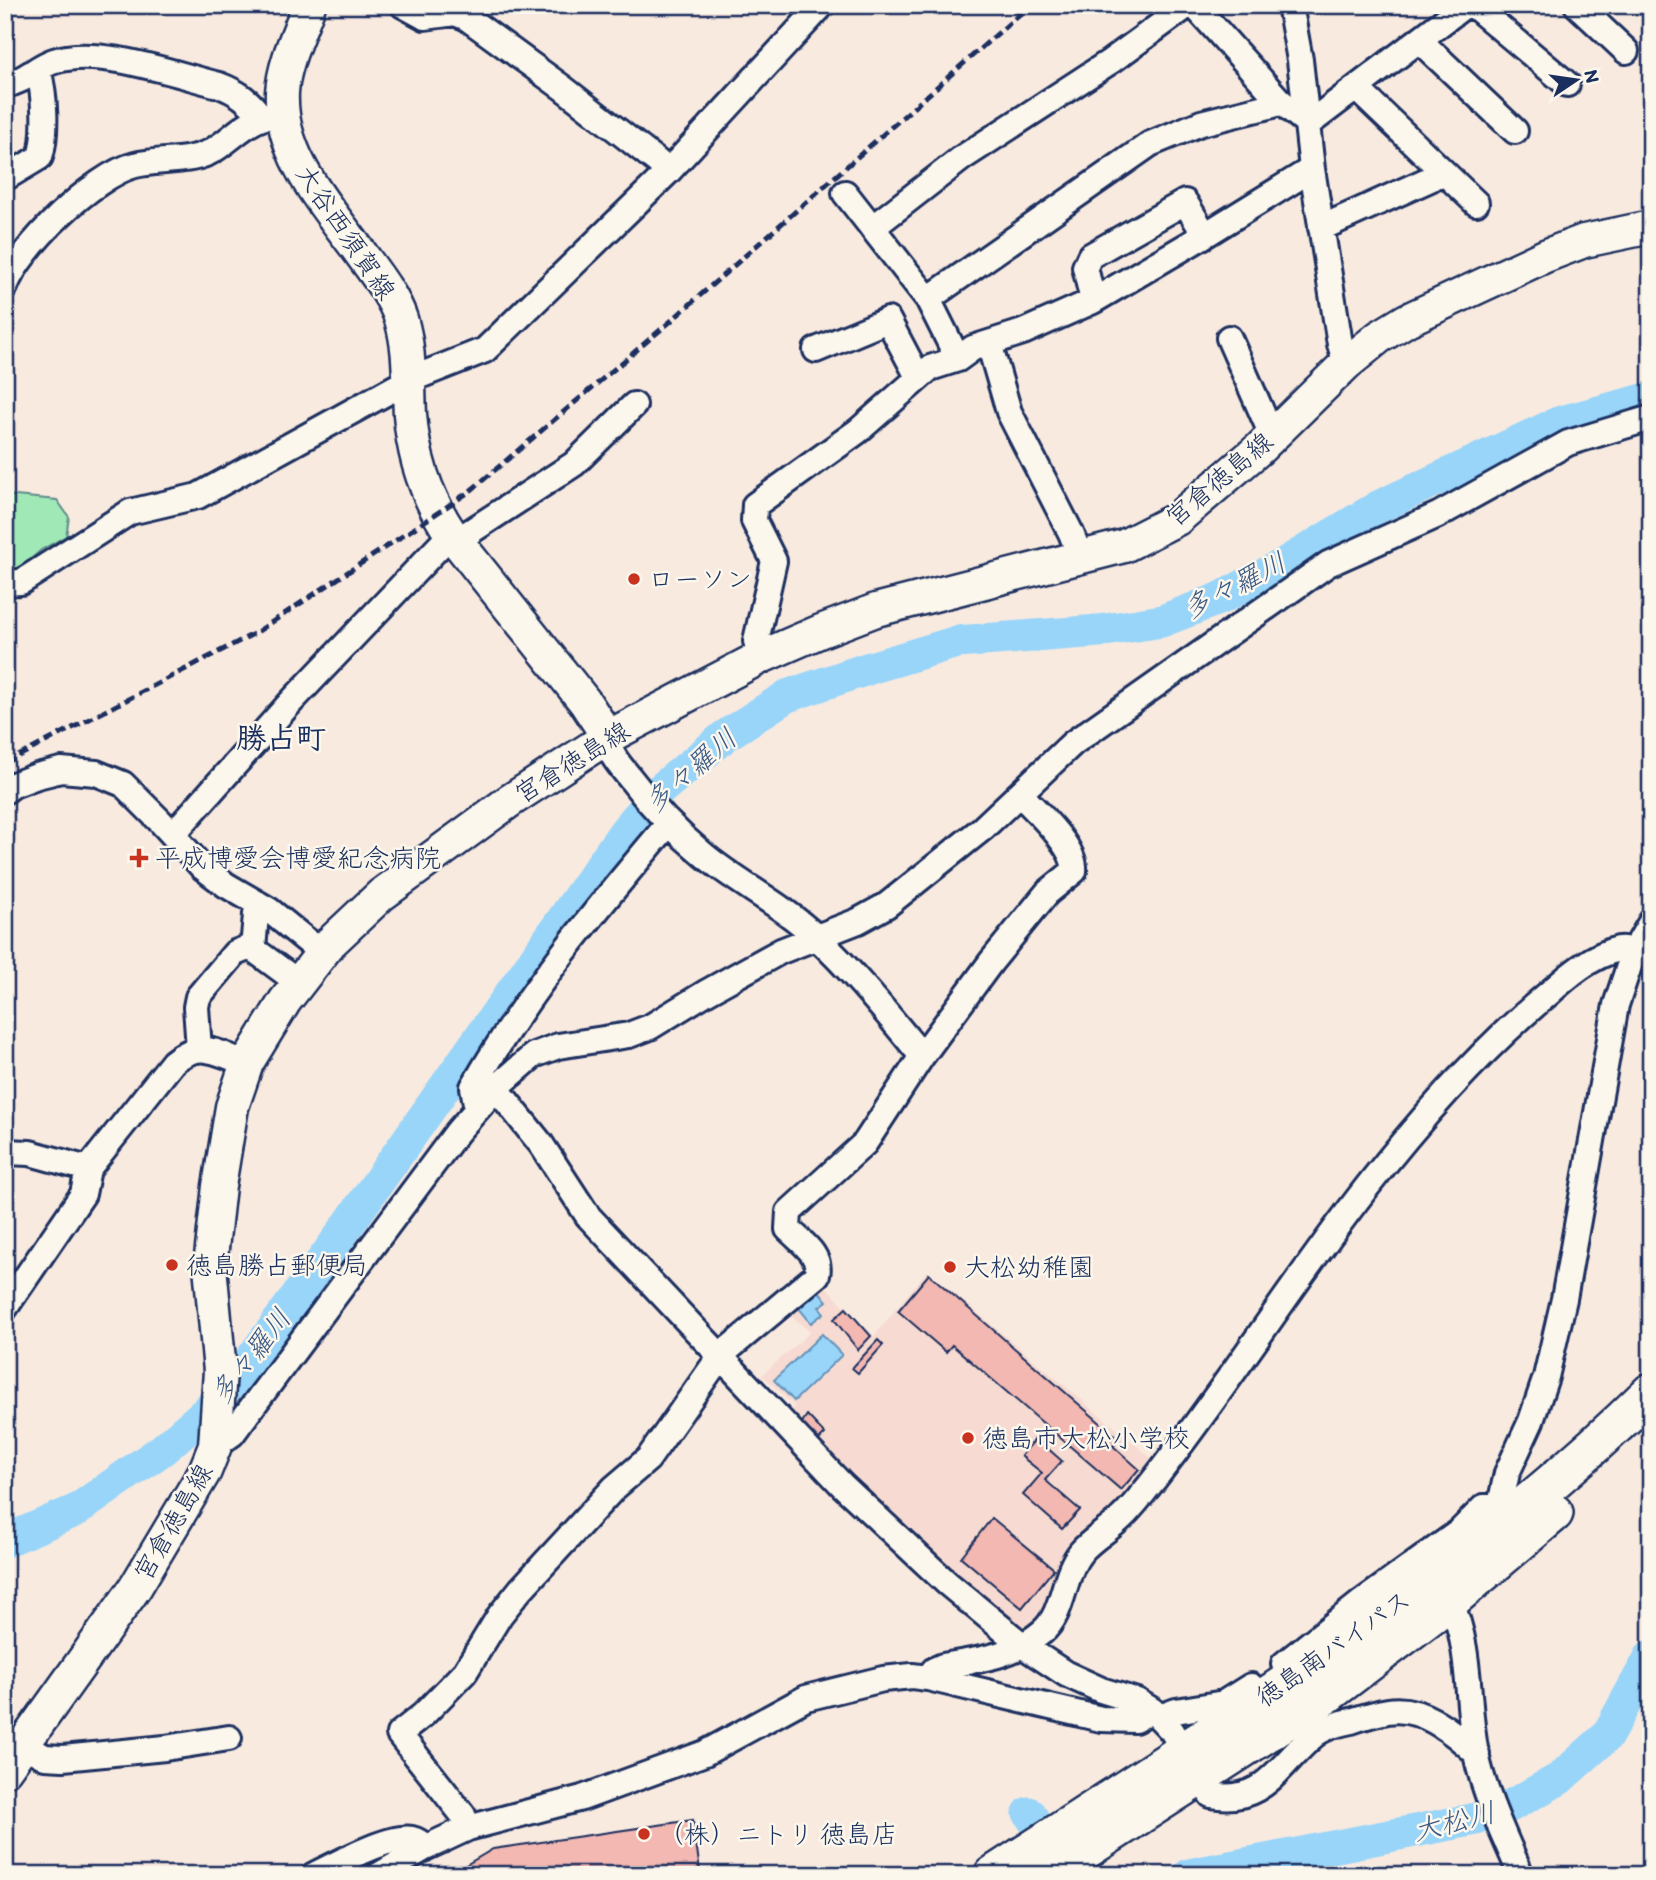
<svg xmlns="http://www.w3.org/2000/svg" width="1656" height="1880" viewBox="0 0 1656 1880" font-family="Itim,'Klee One',sans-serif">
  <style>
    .built { fill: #f7dbd2 }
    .green { fill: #a0e9b7; stroke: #5e8c8a; stroke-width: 2 }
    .water { fill: #98d5f9; stroke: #6693bb; stroke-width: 2 }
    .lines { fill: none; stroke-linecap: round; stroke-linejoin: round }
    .river { stroke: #98d5f9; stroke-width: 33 }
    .building { fill: #f3b8b2; stroke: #1b2f5e; stroke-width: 2 }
    .minor-casing { stroke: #1b2f5e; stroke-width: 30 }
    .major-casing { stroke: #1b2f5e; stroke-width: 37 }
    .highway-casing { stroke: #1b2f5e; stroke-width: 42 }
    .minor { stroke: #fbf7ec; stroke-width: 24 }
    .major { stroke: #fbf7ec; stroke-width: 32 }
    .highway { stroke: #fbf7ec; stroke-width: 37 }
    .rail { stroke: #1b2f5e; stroke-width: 5; stroke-dasharray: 10 5; stroke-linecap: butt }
    .poi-dot { fill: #c8321e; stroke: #fbf7ec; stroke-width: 2.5 }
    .labels { text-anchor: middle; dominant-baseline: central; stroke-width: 5; stroke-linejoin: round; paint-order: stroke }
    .street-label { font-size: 26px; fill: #1b2f5e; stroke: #fbf7ec }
    .poi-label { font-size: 26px; fill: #1b2f5e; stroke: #fbf7ec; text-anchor: start }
    .water-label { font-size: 28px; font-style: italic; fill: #3a5885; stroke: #fbf7ec }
    .quarter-label { font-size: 30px; font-weight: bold; fill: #1b2f5e; stroke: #fbf7ec }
  </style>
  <rect width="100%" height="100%" fill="#f9eae0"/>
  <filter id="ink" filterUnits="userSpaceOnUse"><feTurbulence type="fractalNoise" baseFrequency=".0143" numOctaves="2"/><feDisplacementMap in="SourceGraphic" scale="14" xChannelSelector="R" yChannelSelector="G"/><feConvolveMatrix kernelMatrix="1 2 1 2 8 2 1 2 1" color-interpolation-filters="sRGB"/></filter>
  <g filter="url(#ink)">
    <path class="built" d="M927 1271 1154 1460 1101 1524 1047 1619 1020 1632 887 1517 788 1416 794 1406 762 1375 810 1332 783 1309 818 1282 825 1286 874 1336Z"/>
    <path class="green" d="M5 495 57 500 69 517 66 536 41 550 23 566 5 571Z"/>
    <path class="water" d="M818 1290 827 1301 819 1307 824 1313 811 1323 798 1307Z
      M822 1334 842 1355 794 1401 774 1380Z"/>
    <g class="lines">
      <path class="river" d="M5 1541 77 1510 162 1450 207 1411 252 1358 338 1239 625 831 661 789 725 736 787 696 870 668 957 642 1099 631 1162 621 1221 598 1282 565 1378 507 1558 423 1651 398
        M1029 1813 1062 1863
        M1189 1875 1476 1819 1510 1806 1559 1779 1607 1736 1651 1656"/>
    </g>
    <path class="building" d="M929 1274 1119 1439 1113 1446 1139 1469 1121 1490 952 1345 946 1352 898 1311Z
      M846 1308 871 1336 858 1350 834 1319Z
      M878 1340 883 1345 858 1373 852 1368Z
      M807 1415 825 1434 818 1441 801 1424Z
      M1036 1438 1062 1461 1045 1480 1080 1510 1062 1529 1023 1495 1042 1473 1021 1456Z
      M992 1518 1054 1569 1022 1608 961 1557Z
      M693 1820 700 1871 690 1872V1875H449L493 1849Z"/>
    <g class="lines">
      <defs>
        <path id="minor" d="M403 5 425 17 455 13 467 18 563 88 658 162 667 173
          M1194 5 1279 100 1306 122 1315 119 1465 5
          M1290 5 1300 60 1312 169 1340 344 1346 364
          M1473 5 1567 84
          M1577 5 1626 51
          M1419 40 1515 131
          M5 85C24 82 36 67 54 61 97 46 174 74 219 85 238 92 250 101 262 118
          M1356 88 1476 203
          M5 178 40 157C47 134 45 93 38 70
          M845 193 928 299 958 359
          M872 228 962 158 1111 61 1188 5
          M1321 228 1430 179 1441 171
          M5 287C19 248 94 175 135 165 159 159 185 163 208 153 227 144 242 124 262 118 269 116 277 117 284 116
          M928 299 1150 144 1201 123 1273 105 1279 100
          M1093 301 1085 267 1090 256 1185 202 1205 235
          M1229 338 1267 424 1276 433
          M989 343 1009 412 1071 533 1081 558
          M816 350 888 320 918 377
          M456 541 574 464 634 405
          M5 583 21 582 130 512 198 496 409 380 485 350 667 173 822 5
          M761 657 756 641 774 561 754 521 755 505 858 431 930 368 958 359 973 348 1023 332 1093 301 1205 235 1312 169
          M608 737C609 755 619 764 630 778 651 806 676 832 704 855 739 884 781 904 815 936 854 972 888 1015 922 1056
          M5 791 13 785 37 776 61 770 96 773 123 784 161 822 202 867 226 885 269 910 322 953
          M173 834 291 702 451 534
          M253 949 257 903
          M199 1049 196 1007 198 997 235 953 245 949H253L299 983
          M496 1088 541 1144 588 1216 842 1485 947 1583 1022 1645 1066 1674 1101 1690 1137 1701 1152 1710
          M477 1109 473 1087C528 991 598 907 669 823
          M5 1152 30 1153 88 1169
          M5 1308 83 1194 88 1169 173 1062C201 1038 217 1054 247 1063
          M215 1446 232 1434 458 1131 496 1088 534 1055 558 1046 629 1035 650 1027 707 992 781 951 858 921 887 905 983 828 1073 743 1328 564 1438 515 1568 443 1651 418
          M1509 1529 1506 1522 1502 1496 1507 1473 1531 1421 1546 1377 1564 1299 1616 1005 1634 951 1651 922
          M1450 1601C1472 1648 1466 1703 1476 1754 1485 1796 1504 1835 1521 1875
          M1284 1664 1362 1602 1459 1532 1484 1507H1503
          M928 1678 934 1670 943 1666C978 1660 1014 1656 1042 1632 1065 1613 1062 1575 1081 1552 1092 1539 1109 1530 1121 1518 1131 1509 1140 1497 1149 1486 1226 1389 1291 1284 1367 1187 1420 1119 1482 1049 1548 994 1568 976 1592 955 1619 949 1624 948 1629 950 1634 951
          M1160 1717 1176 1711 1224 1703 1251 1686
          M23 1745 45 1757 63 1758 165 1748 229 1738
          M468 1828 463 1815 399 1734 423 1715 465 1672 500 1615 520 1590 614 1488 648 1459 721 1355 817 1275C822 1255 801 1242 788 1229L789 1212 865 1143 922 1056 991 962 1047 893 1074 871C1077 848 1036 811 1020 794
          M314 1875C334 1865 391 1834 412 1839 417 1840 422 1844 425 1848
          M379 1875 425 1848 468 1828 582 1798 705 1753 806 1698 883 1679 912 1676 928 1678 1101 1719 1135 1720 1152 1710 1172 1731 1211 1795C1263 1805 1278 1766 1312 1737 1323 1727 1338 1724 1351 1721 1363 1717 1376 1713 1388 1711 1421 1705 1455 1733 1477 1754"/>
        <path id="major" d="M309 5C299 33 284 62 282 92 279 155 324 203 359 251 374 272 393 295 401 319 411 352 408 381 410 414 413 457 427 498 451 534L585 702 608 737
          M5 1770 135 1588 205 1471 215 1446 220 1371 210 1266 219 1186 232 1107 247 1063 285 1001 330 943 381 895 511 800 608 737 761 657 821 631 876 610 1124 546 1177 519 1259 449 1346 364 1379 337 1407 320 1545 256 1584 241 1651 227"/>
        <path id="highway" d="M993 1875C1220 1727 1456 1583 1651 1392
          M1047 1875 1326 1695 1450 1601 1554 1513"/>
      </defs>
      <use href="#minor" class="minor-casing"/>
      <use href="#major" class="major-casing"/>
      <use href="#highway" class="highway-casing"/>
      <use href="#minor" class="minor"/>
      <use href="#major" class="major"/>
      <use href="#highway" class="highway"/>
      <path class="rail" d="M5 763 257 632 469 492 671 321 1030 5"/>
    </g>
  </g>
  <g class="poi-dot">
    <circle cx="634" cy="579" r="7"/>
    <path d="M135.5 847.5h7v7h7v7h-7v7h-7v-7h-7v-7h7z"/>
    <circle cx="172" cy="1265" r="7"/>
    <circle cx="950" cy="1267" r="7"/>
    <circle cx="968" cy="1438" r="7"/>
    <circle cx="644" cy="1834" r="7"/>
  </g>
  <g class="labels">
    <g class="street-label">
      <text transform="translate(346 232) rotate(56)">大谷西須賀線</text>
      <text transform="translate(1219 479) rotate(-40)">宮倉徳島線</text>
      <text transform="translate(572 762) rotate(-32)">宮倉徳島線</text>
      <text transform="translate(173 1522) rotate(-60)">宮倉徳島線</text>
      <text transform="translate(1333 1648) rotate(-35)">徳島南バイパス</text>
    </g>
    <g class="poi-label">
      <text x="648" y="579">ローソン</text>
      <text x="155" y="858">平成博愛会博愛紀念病院</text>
      <text x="186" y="1265">徳島勝占郵便局</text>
      <text x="964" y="1267">大松幼稚園</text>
      <text x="982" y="1438">徳島市大松小学校</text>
      <text x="658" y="1834">（株）ニトリ 徳島店</text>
    </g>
    <g class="water-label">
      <text transform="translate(1234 585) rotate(-27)">多々羅川</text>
      <text transform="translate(690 770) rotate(-41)">多々羅川</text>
      <text transform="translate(250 1356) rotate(-52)">多々羅川</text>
      <text transform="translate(1454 1821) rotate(-14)">大松川</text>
    </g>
    <g class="quarter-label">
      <text x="281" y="737">勝占町</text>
    </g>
  </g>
  <rect width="1656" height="1880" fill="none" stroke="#fbf7ec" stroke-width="28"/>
  <rect x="14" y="14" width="1628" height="1852" fill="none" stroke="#1b2f5e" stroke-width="2.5" filter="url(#ink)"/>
  <g transform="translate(1576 80) rotate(77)" stroke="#fbf7ec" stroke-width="5" paint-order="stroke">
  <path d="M0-5L12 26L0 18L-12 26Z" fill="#1b2f5e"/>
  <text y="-10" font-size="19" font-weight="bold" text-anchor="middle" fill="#1b2f5e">N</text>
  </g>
</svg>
